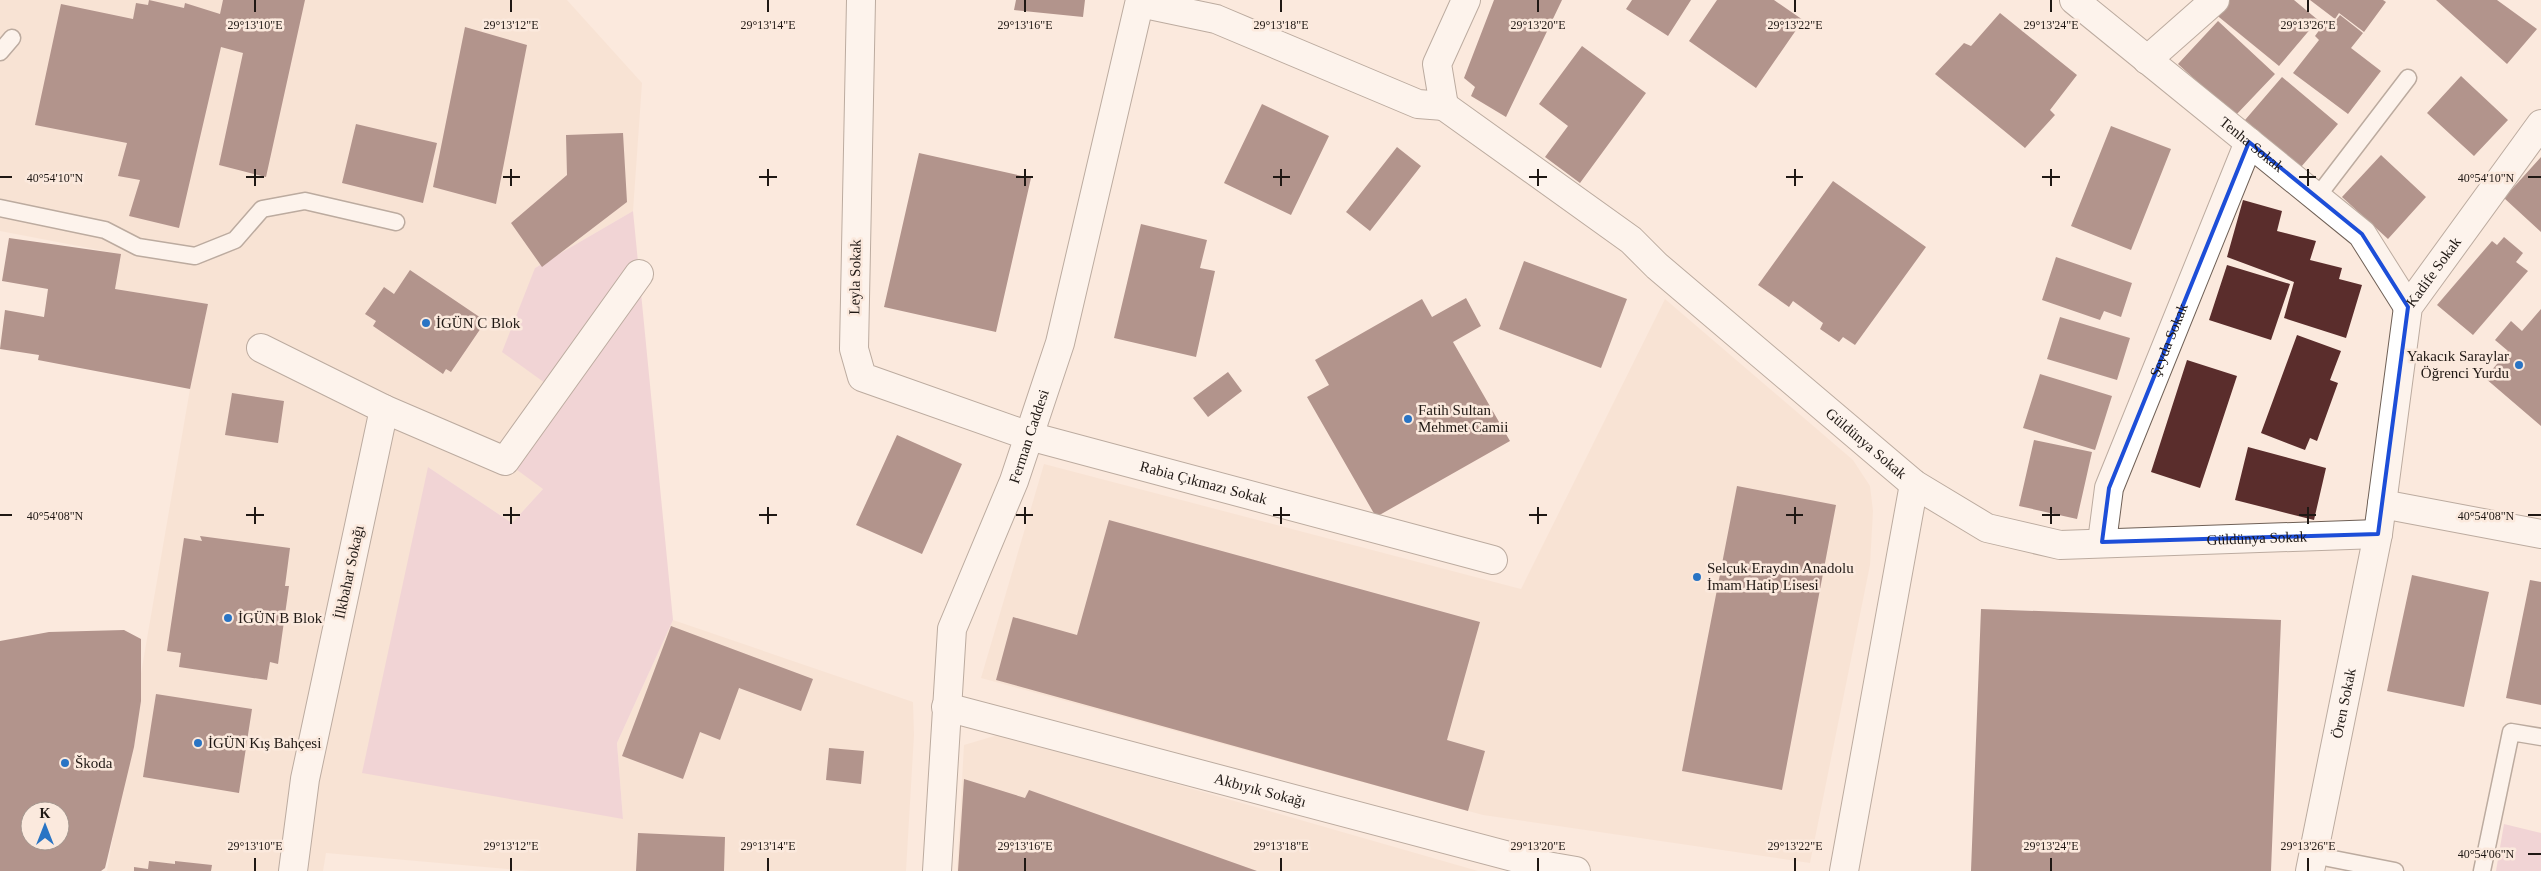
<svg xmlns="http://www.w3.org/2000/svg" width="2541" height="871" viewBox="0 0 2541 871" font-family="'Times New Roman',serif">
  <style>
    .built { fill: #f4dbcb }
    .green { fill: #e4bbcc }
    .building { fill: #5a2d2c; fill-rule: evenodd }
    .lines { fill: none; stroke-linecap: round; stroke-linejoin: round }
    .lane-casing { stroke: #6f6056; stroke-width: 19 }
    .street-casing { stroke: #6f6056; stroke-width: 30 }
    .lane { stroke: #fff; stroke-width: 16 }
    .street { stroke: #fff; stroke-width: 28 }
    .marked { fill: none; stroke: #1d4ed8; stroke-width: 4; stroke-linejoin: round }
    .ticks { fill: none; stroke: #1f1814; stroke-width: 2 }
    .poi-dot { fill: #2974c4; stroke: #fbe9dd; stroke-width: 2 }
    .labels { text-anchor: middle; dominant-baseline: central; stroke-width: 5; stroke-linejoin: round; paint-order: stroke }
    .street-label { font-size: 15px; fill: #1f1814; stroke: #fbe9dd }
    .poi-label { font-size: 15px; fill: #1f1814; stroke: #fbe9dd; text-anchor: start }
    .ticks-label { font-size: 12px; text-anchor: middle; fill: #1f1814; stroke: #fbe9dd; stroke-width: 5; stroke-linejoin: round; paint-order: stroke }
  </style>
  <rect width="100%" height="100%" fill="#fbe9dd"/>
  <path class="built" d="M0 0H567L642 83 633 211 535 268 556 391 543 489 512 523 428 467 623 819 617 743 673 620 913 702 914 735 906 871H530L326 853 323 871H107L190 389 208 304 115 289 120 254 0 231Z
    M1665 299 1853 460 1870 486 1873 511 1870 565 1810 863 1483 815 981 678 1044 464 1521 589Z
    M1001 734 1478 871H957L964 745Z"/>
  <path class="green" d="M633 211 673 620 617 743 623 819 362 773 428 467 512 523 543 489 505 461 556 391 502 352 535 268Z
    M2504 824 2541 833V871H2496Z"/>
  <path class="building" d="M149 0 184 8 185 3 220 14 223 0H305L266 177 219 165 243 53 221 47 179 228 129 216 140 180 118 176 127 143 35 125 61 4 133 19 136 3 148 5Z
    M1016 0H1085L1083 17 1014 10Z
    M1494 0H1562L1506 117 1471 96 1475 87 1464 78Z
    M1632 0H1691L1668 36 1626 9Z
    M1717 0H1774L1803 20 1756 88 1689 41Z
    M2226 0H2294L2318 20 2279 66 2214 13Z
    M2310 0H2383L2386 2 2364 32 2339 13 2335 19Z
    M2436 0H2497L2537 29 2507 64Z
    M2000 13 2077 75 2050 110 2055 115 2025 148 1935 74 1964 43 1971 46Z
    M2340 15 2363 33 2351 48 2381 71 2348 114 2293 73 2319 40 2315 36 2323 25 2329 29Z
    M2218 21 2275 74 2235 116 2178 64Z
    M465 27 527 45 496 204 433 187Z
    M1582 46 1646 93 1580 183 1545 157 1568 126 1539 104Z
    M2461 76 2508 120 2474 156 2427 113Z
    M2282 77 2338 124 2301 167 2245 120Z
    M1262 104 1329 136 1291 215 1224 183Z
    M356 124 437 143 423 203 342 183Z
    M2111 126 2171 149 2131 250 2071 226Z
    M623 133 627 202 542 267 511 223 567 175 566 135Z
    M1397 147 1421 166 1370 231 1346 212Z
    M919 153 1031 178 996 332 884 307Z
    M2381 155 2426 197 2388 239 2342 197Z
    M2541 157V232L2504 198Z
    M1833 181 1926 247 1855 345 1843 337 1839 342 1820 329 1823 323 1793 301 1789 307 1758 285Z
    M2243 200 2282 211 2277 231 2316 241 2310 260 2342 268 2339 279 2362 285 2346 338 2284 318 2294 282 2227 257Z
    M1141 224 1207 240 1200 268 1215 271 1196 357 1114 338Z
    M2504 237 2523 253 2516 262 2528 271 2473 335 2437 305 2492 241 2497 245Z
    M9 238 121 254 115 289 208 304 190 389 38 360 39 355 0 349 5 310 44 317 48 289 2 281Z
    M2056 257 2132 283 2121 317 2104 311 2100 320 2042 300Z
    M1524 261 1627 299 1601 368 1499 329Z
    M2227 265 2290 284 2271 340 2209 320Z
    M410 270 481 318 477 325 481 328 451 372 446 369 443 374 373 326 376 321 365 314 384 287 394 294Z
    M1466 298 1481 326 1453 342 1510 441 1376 517 1307 397 1329 385 1315 360 1422 299 1432 317Z
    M2541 309V426L2485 378 2508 351 2495 340 2511 321 2522 331Z
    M2060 317 2130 338 2117 380 2047 359Z
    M2297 335 2341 351 2330 380 2338 383 2317 441 2310 438 2305 450 2261 433Z
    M2187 360 2237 376 2200 488 2151 472Z
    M1228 372 1242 391 1208 417 1193 398Z
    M2040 374 2112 396 2095 450 2023 428Z
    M232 393 284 401 278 443 225 435Z
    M897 435 962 464 922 554 856 525Z
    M2034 440 2092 452 2077 519 2019 506Z
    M2248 447 2326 468 2314 520 2235 500Z
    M1737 486 1836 505 1782 790 1682 771Z
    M1109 520 1480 622 1447 740 1485 751 1468 811 996 680 1013 617 1077 635Z
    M200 536 290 548 285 586H289L278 664 270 662 267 680 179 667 181 653 167 651 184 538 202 541Z
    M2412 575 2489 592 2464 707 2387 691Z
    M2530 580 2541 582V705L2506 698Z
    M1981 609 2281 620 2271 871H1971Z
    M671 626 813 679 801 711 739 688 720 740 700 732 683 779 622 756Z
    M124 630 141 639V701L134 747 105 868 101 871H0V641L49 632ZM30 811H60V841H30Z
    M156 694 252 709 239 793 143 777Z
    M829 748 864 751 861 784 826 780Z
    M964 779 1025 798 1029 790 1257 871H958Z
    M638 833 725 837 724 871H636Z
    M149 861 175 864V861L212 865 211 871H134V867L148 869Z"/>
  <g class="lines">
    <defs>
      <path id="lane" d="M0 52 12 38
        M2317 197 2408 78
        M0 208 105 230 138 247 195 256 235 240 262 209 305 201 396 222
        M2313 855 2395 871
        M2482 871 2511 732 2541 737"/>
      <g id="street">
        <path id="s1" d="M861 0 854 349 862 377 1029 436 1493 560"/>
        <path id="s2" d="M2074 0 2362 234 2408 307"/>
        <path d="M1140 3 1216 19 1418 104 1444 106"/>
        <path d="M2147 60 2215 0"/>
        <path id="s3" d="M1444 106 1631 240 1657 266 1914 484 1987 528 2060 545 2378 534"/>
        <path d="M1444 106 1437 64 1466 0"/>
        <path d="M261 348 384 409 305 779 293 871"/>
        <path d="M384 409 505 461 639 274"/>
        <path d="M2382 504 2541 534"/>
        <path id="s4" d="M2102 542 2109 488 2249 142"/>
        <path id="s5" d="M946 707 1547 866 1576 871"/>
        <path id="s6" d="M937 871 952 629 1014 481 1060 343 1140 0"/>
        <path d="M1844 871 1914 484"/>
        <path id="s7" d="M2310 871 2378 534 2408 307 2541 124"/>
      </g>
    </defs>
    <use href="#lane" class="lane-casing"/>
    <use href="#street" class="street-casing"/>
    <use href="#lane" class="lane"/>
    <use href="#street" class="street"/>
  </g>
  <path d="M0 0H2541V871H0ZM2249 142 2362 234 2408 307 2378 534 2102 542 2109 488Z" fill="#fbe9dd" fill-opacity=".55" fill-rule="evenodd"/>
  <path class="marked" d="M2249 142 2362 234 2408 307 2378 534 2102 542 2109 488Z"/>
  <path class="ticks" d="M255 0V12M511 0V12M768 0V12M1025 0V12M1281 0V12M1538 0V12M1795 0V12M2051 0V12M2308 0V12M255 169V186M511 169V186M768 169V186M1025 169V186M1281 169V186M1538 169V186M1795 169V186M2051 169V186M2308 169V186M0 177H12M246 177H264M503 177H520M759 177H777M1016 177H1033M1273 177H1290M1529 177H1547M1786 177H1803M2042 177H2060M2299 177H2316M2528 177H2541M255 507V524M511 507V524M768 507V524M1025 507V524M1281 507V524M1538 507V524M1795 507V524M2051 507V524M2308 507V524M0 515H12M246 515H264M503 515H520M759 515H777M1016 515H1033M1273 515H1290M1529 515H1547M1786 515H1803M2042 515H2060M2299 515H2316M2528 515H2541M2528 854H2541M255 858V871M511 858V871M768 858V871M1025 858V871M1281 858V871M1538 858V871M1795 858V871M2051 858V871M2308 858V871"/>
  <g class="poi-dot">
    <circle cx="426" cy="323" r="5"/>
    <circle cx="2519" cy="365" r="5"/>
    <circle cx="1408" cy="419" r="5"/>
    <circle cx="1697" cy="577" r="5"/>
    <circle cx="228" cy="618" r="5"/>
    <circle cx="198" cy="743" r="5"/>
    <circle cx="65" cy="763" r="5"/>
  </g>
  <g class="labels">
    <g class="street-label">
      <text stroke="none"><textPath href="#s2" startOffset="229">Tenha Sokak</textPath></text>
      <text stroke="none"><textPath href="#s7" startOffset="616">Kadife Sokak</textPath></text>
      <text transform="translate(855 277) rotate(-89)">Leyla Sokak</text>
      <text stroke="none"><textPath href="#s4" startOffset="214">Şeyda Sokak</textPath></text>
      <text stroke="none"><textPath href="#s6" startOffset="450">Ferman Caddesi</textPath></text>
      <text stroke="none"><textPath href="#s3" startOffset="541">Güldünya Sokak</textPath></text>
      <text stroke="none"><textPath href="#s1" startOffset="736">Rabia Çıkmazı Sokak</textPath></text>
      <text stroke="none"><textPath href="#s3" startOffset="961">Güldünya Sokak</textPath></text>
      <text transform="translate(349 572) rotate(-78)">İlkbahar Sokağı</text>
      <text stroke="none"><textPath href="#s7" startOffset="171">Ören Sokak</textPath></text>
      <text stroke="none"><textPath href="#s5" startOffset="325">Akbıyık Sokağı</textPath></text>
    </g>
    <g class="poi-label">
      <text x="436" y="323">İGÜN C Blok</text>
      <text x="2509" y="356" text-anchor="end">Yakacık Saraylar<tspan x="2509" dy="17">Öğrenci Yurdu</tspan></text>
      <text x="1418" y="410">Fatih Sultan<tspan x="1418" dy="17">Mehmet Camii</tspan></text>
      <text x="1707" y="568">Selçuk Eraydın Anadolu<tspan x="1707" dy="17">İmam Hatip Lisesi</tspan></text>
      <text x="238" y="618">İGÜN B Blok</text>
      <text x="208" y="743">İGÜN Kış Bahçesi</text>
      <text x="75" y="763">Škoda</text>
    </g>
  </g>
  <g class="ticks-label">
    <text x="255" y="29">29°13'10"E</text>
    <text x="511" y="29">29°13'12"E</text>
    <text x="768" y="29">29°13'14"E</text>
    <text x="1025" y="29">29°13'16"E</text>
    <text x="1281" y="29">29°13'18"E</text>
    <text x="1538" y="29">29°13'20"E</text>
    <text x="1795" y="29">29°13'22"E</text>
    <text x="2051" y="29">29°13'24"E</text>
    <text x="2308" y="29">29°13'26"E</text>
    <text x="55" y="182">40°54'10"N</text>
    <text x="2486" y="182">40°54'10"N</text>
    <text x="55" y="520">40°54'08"N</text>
    <text x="2486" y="520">40°54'08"N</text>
    <text x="255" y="850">29°13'10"E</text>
    <text x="511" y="850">29°13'12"E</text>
    <text x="768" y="850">29°13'14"E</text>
    <text x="1025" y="850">29°13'16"E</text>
    <text x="1281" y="850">29°13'18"E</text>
    <text x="1538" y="850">29°13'20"E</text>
    <text x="1795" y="850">29°13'22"E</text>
    <text x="2051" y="850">29°13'24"E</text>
    <text x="2308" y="850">29°13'26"E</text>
    <text x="2486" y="858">40°54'06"N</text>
  </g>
  <g transform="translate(45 826)"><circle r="24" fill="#fbe9dd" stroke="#a3958d"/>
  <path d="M0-4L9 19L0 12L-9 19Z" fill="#2974c4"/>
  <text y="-8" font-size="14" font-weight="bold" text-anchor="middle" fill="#1f1814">K</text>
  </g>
</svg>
